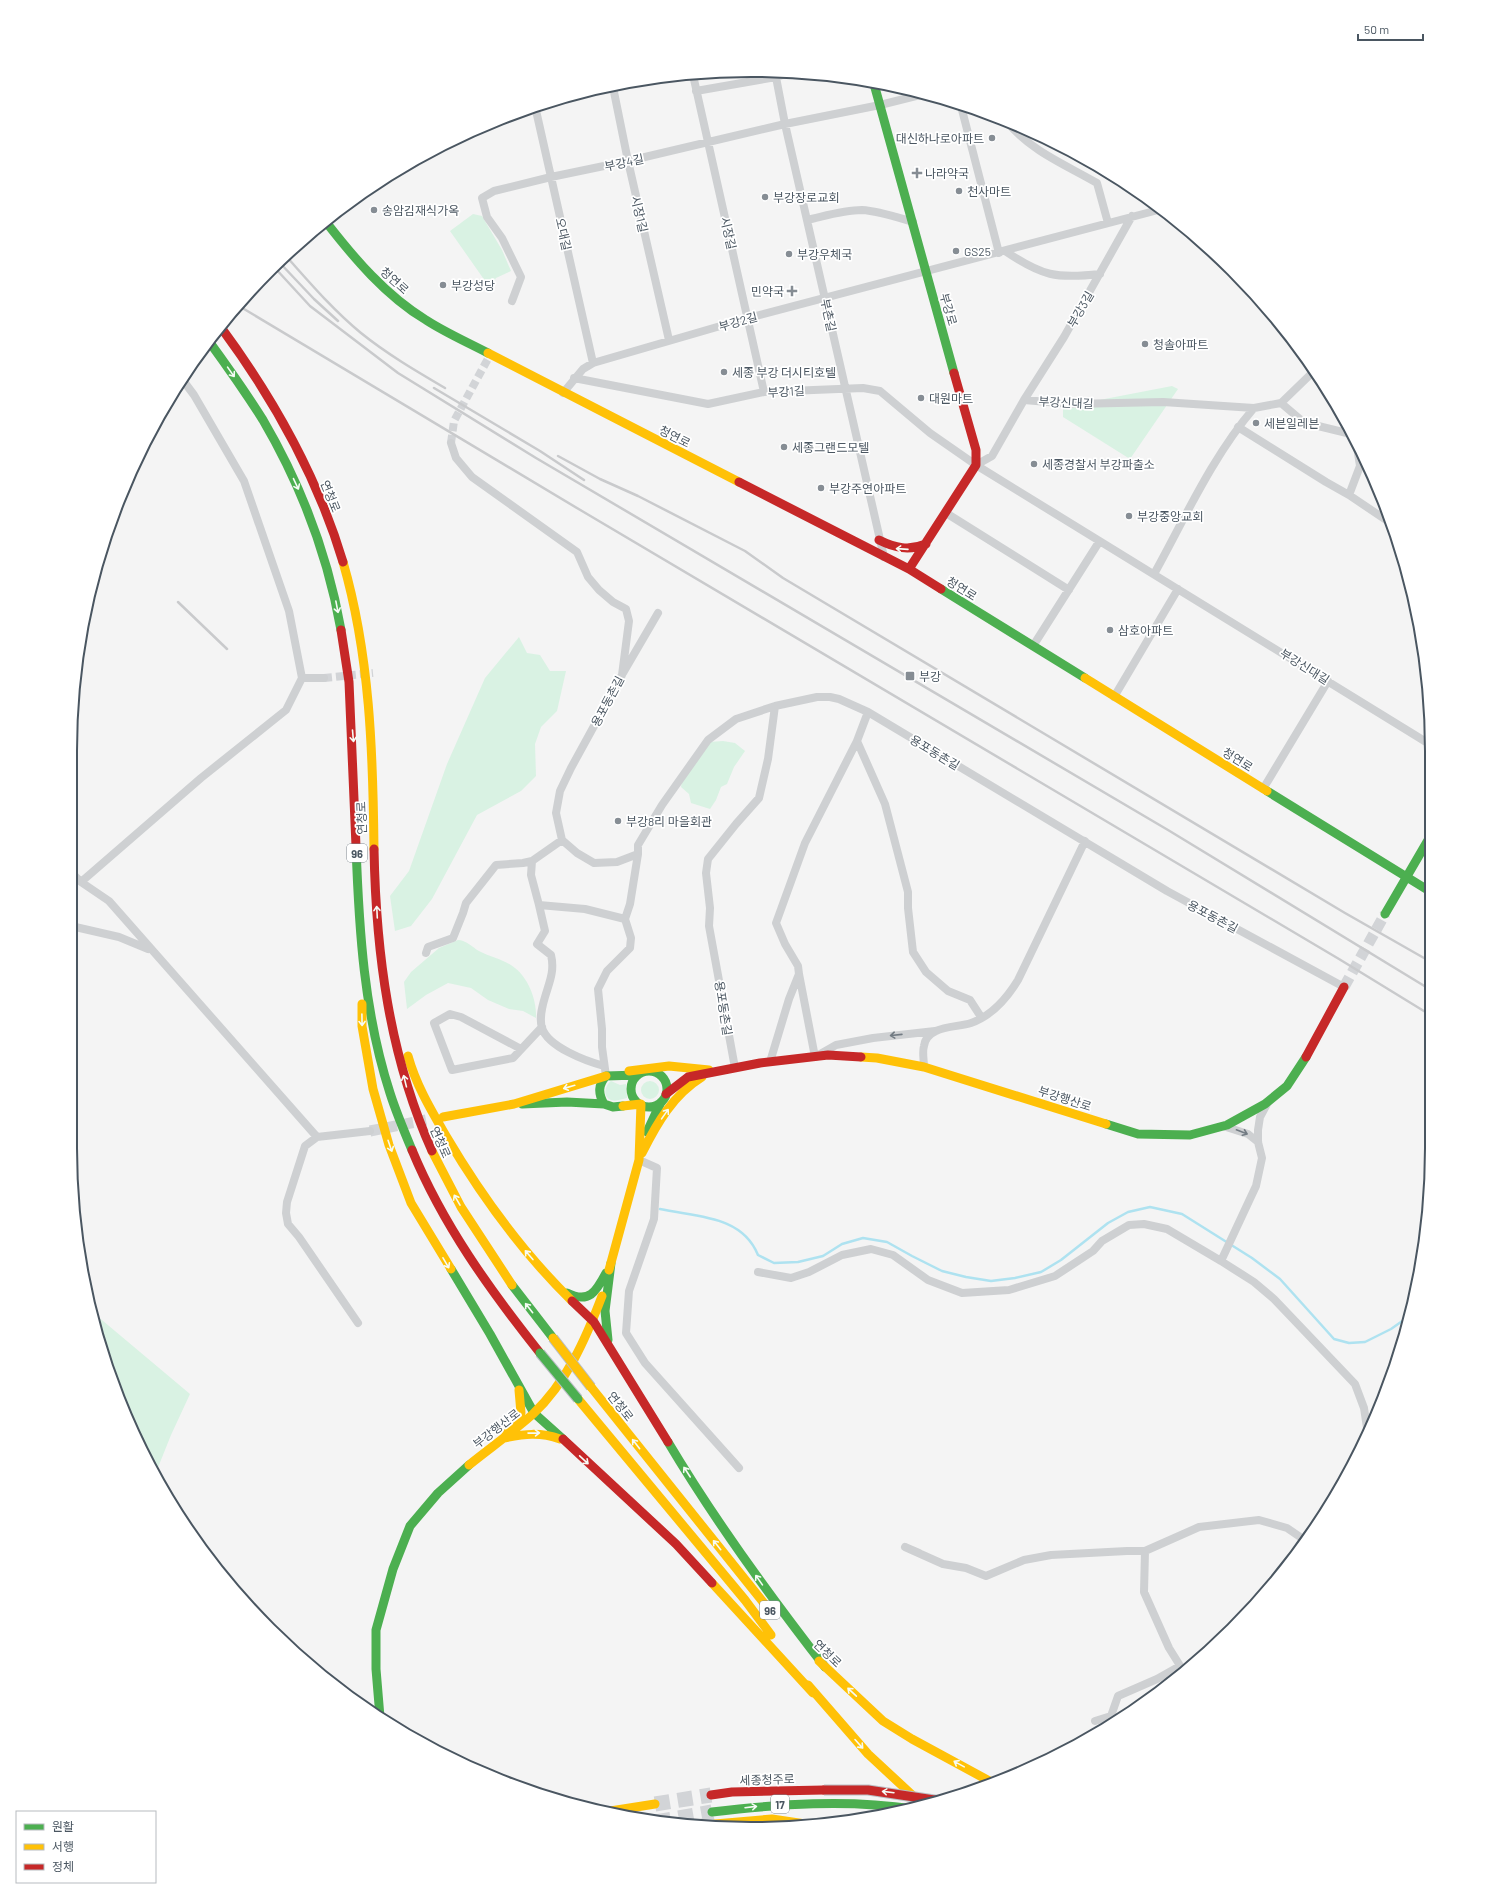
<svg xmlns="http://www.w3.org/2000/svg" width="1502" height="1899" viewBox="0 0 1502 1899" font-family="Barlow,'Noto Sans KR',sans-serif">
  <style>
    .green { fill: #d9f2e3 }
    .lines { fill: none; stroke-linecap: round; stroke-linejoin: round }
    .stream { stroke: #aee2f0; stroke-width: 2.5 }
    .street-tunnel { stroke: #d2d4d7; stroke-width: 8; stroke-dasharray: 8 4; stroke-linecap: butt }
    .secondary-tunnel { stroke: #d2d4d7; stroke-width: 11; stroke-dasharray: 11 5.5; stroke-linecap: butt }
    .highway-tunnel { stroke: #d2d4d7; stroke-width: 15; stroke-dasharray: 15 8; stroke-linecap: butt }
    .street { stroke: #ced0d2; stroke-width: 8 }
    .fast { stroke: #4caf50; stroke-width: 9 }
    .slow { stroke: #ffc107; stroke-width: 9 }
    .jam { stroke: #c62828; stroke-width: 9 }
    .rail { stroke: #c9cacc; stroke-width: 2.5 }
    .fast-bridge-casing { stroke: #b9bec3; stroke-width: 11; stroke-linecap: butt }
    .slow-bridge-casing { stroke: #b9bec3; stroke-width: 11; stroke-linecap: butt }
    .jam-bridge-casing { stroke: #b9bec3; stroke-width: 11; stroke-linecap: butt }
    .fast-bridge { stroke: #4caf50; stroke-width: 9 }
    .slow-bridge { stroke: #ffc107; stroke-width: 9 }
    .jam-bridge { stroke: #c62828; stroke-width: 9 }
    .oneway { stroke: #f6fbf6 }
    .oneway2 { stroke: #727b83 }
    .poi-dot { fill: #868d94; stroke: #fff; stroke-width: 1.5 }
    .labels { text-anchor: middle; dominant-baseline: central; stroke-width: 3.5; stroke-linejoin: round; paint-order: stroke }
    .shield { fill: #fff; stroke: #808990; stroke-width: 1 }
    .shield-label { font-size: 11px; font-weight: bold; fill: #4a5661 }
    .poi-label { font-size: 12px; fill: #4a5661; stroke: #fff; text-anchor: start }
    .street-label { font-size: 12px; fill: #4a5661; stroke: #fff }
    .rim { fill: none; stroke: #4a5661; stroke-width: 2 }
  </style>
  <rect width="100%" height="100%" fill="#f4f4f4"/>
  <path class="green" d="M473 214 482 216 502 250 511 271 496 278 490 288 450 231Z
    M1172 386 1178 389 1130 459 1063 417V407Z
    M519 637 527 653 540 655 550 671H566L557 711 541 727 535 744 536 776 521 791 477 815 432 899 411 926 395 931 390 896 409 871 447 764 485 678Z
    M723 741 735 743 745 751 734 767 727 784 721 787 716 800 710 809 691 803 689 794 681 787 682 780 709 742Z
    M458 940C466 940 472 947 479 951 490 957 506 960 515 968 529 979 537 1001 536 1018L523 1011 509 1009 488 1000 471 988 448 983 426 995 407 1009 404 982 411 972 439 948Z
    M641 1090a9 9 0 1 1 18 0a9 9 0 1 1-18 0Z
    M611 1081 620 1085 626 1084 627 1098C622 1099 616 1102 611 1100 602 1096 605 1086 611 1081Z
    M90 1310 190 1394 171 1435 155 1475C129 1422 102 1368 90 1310Z"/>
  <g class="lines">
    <path class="stream" d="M660 1209C696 1217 742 1215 758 1255L774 1263 798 1262 823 1256 842 1244 863 1238 887 1242 912 1256 942 1271 966 1277 991 1281 1015 1278 1041 1272 1061 1260 1108 1223 1128 1212 1150 1207 1182 1214 1252 1258 1280 1279 1334 1339 1349 1343 1365 1342 1391 1329 1408 1317"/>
    <path class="street-tunnel" d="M451 443 454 421 490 355
      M324 678 373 673"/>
    <path class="secondary-tunnel" d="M1344 987 1385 914
      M370 1131 426 1120"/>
    <path class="highway-tunnel" d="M655 1804 711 1795
      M656 1822 712 1812
      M702 1826 715 1824"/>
    <path class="street" d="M775 72 785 124 884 557
      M693 75 764 392
      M613 87 628 161 669 340
      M696 91 776 77 793 72
      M535 106 593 363
      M961 106 999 253
      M1008 123C1031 151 1066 165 1097 183L1108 223
      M807 220C825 216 843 210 862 210 879 211 896 217 913 222
      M1005 251C1042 276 1056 279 1100 274
      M512 301 521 277 502 238 487 217 482 198 494 191 551 177 628 161 785 124 880 105 928 93
      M574 378 708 404 764 392 863 388 880 391 930 433 976 465 1431 745
      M563 393 583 369 593 363 748 318 1162 209
      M1024 400 1064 337 1132 216
      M1281 403 1301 420 1314 425 1351 434
      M1254 408 1281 403 1313 372
      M1238 427 1326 482 1349 495
      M451 443 456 458 472 477 577 552 588 577 599 590 613 602 626 609 629 621 622 675 571 768 560 791 556 813 562 840 577 853 594 863 617 862 638 854V845L662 805 708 740 736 719 775 706
      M1357 447 1360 466
      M1365 463 1360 466 1349 495 1392 524
      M976 465 992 456 1024 400 1072 404 1163 402 1254 408C1212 457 1185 518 1154 574
      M946 513 1069 590
      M1033 646 1099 542
      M623 673 658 613
      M302 678H324
      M1114 697 1178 589
      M868 712 857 741 885 804 908 892V908L913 952 926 972 948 991 970 1000 981 1017
      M1263 789 1328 681
      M562 840 532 861 531 875 539 905 585 909 625 919
      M71 872 81 882 109 901 317 1137
      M81 882 201 778 286 710 302 678 289 611 244 481 194 395 182 379
      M539 905 545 931 537 944 551 955C555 971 549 983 545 997 542 1007 539 1018 542 1028 548 1047 586 1061 604 1066
      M71 926 119 937 148 949
      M426 953 428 947 453 938 463 913 466 903 496 865 523 863 532 861
      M799 974 815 1057 836 1045 873 1038 935 1031
      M521 1049 461 1017 450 1014 434 1023 452 1070 513 1058 542 1027
      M770 1062 789 999 799 974 798 966 785 944 776 923 805 843 857 741
      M924 1067C924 1060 922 1052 924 1046 927 1025 956 1028 971 1023 991 1016 1007 998 1018 980L1085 841
      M735 1068 709 926 710 908 706 873 708 859 736 824 759 798 768 759 775 706 817 697H830L839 699 868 712 1167 891 1344 987
      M606 1076 602 1047V1029L598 989 607 971 630 948 631 938 625 919 630 904 638 854
      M1268 1102 1260 1117 1258 1130V1142L1262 1158 1256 1186 1221 1261 1254 1282 1274 1299 1355 1384 1364 1408 1367 1428 1366 1436
      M1223 1126 1248 1134 1258 1142
      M639 1160 657 1168 654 1219 629 1291 626 1333 645 1363 739 1468
      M758 1272 791 1278 809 1272 842 1255 871 1249 893 1255 928 1280 962 1293 1009 1290 1055 1276 1093 1251 1102 1241 1129 1225 1144 1224 1167 1229 1221 1261
      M358 1323 299 1237 288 1224 286 1213 287 1202 305 1146 317 1137 370 1131
      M1145 1551 1144 1592 1169 1648 1184 1672
      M919 1553 905 1547 943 1564 966 1568 986 1576 1024 1560 1051 1555 1127 1551H1145L1199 1527 1259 1520 1287 1528 1306 1541
      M1095 1721 1111 1716
      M1114 1722 1111 1716 1118 1696 1157 1679 1180 1666"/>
    <path class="fast" d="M874 84 954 373
      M326 222C354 258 386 296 426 320 446 333 467 342 488 353
      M208 340C227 366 246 393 263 420 301 485 328 556 341 630
      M941 589 1085 678
      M1267 791 1431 892
      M356 846C359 930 364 1013 390 1093 396 1112 404 1131 412 1150
      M1385 914 1431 835
      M631 1089a18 18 0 1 1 36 0a18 18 0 1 1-36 0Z
      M522 1104 567 1102 604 1104
      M623 1106 613 1107 604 1104C598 1093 598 1085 606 1076L638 1075
      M1106 1124 1138 1134 1190 1135 1227 1125 1265 1104 1287 1086 1306 1057
      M647 1132 661 1102
      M451 1269 490 1334 534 1413 563 1439
      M512 1285 553 1338
      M567 1293C589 1304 596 1292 606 1273
      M608 1340 605 1311 611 1263
      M668 1442C715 1521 769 1595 825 1667
      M380 1717 376 1669V1630L393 1569 410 1526 438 1493 469 1465
      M712 1812C780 1804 846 1799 914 1809"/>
    <path class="slow" d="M488 353 739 482
      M343 562C370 655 373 753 374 849
      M1085 678 1267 791
      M362 1004V1026L373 1089 389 1145 411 1203 451 1269
      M408 1056C416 1085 431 1110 446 1136 482 1197 521 1251 572 1301
      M861 1057 877 1058 924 1067 1106 1124
      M629 1071 669 1066 709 1070
      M443 1117 514 1104 606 1076
      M432 1151 461 1207 512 1285
      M642 1153C657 1123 673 1095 702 1077
      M609 1270 639 1160 641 1104 623 1106
      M591 1387 767 1607
      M578 1399 745 1600 771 1635
      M504 1438C524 1434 540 1432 560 1439
      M504 1438 521 1413 519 1390
      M469 1465C490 1448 513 1432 533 1414 567 1382 586 1338 602 1296
      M712 1583 813 1693
      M819 1661 883 1721 912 1739 993 1783
      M808 1685 868 1754 924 1806
      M604 1812 655 1804
      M655 1822H656
      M715 1824 772 1819 812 1825"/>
    <path class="jam" d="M220 326C274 399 317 475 343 562
      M739 482 909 569 941 589
      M879 540C895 548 909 551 926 544
      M909 569 976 465V450L954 373
      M341 630 349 682 356 846
      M374 849C376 953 389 1055 432 1151
      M1306 1057 1344 987
      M666 1094 688 1077 760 1063 828 1055 861 1057
      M412 1150C443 1225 490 1290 540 1353
      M572 1301 594 1322 668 1442
      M563 1439 676 1544 712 1583
      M711 1795 732 1792 824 1790"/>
    <path class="rail" d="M286 256C309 282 333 310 361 333 387 354 416 371 445 388
      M280 263 314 299 338 321
      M275 268 310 306 398 373 536 458 1168 830 1431 990
      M239 306 582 511 1339 959 1432 1016
      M434 388 540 451 584 480
      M558 456 600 479 638 496 745 551 783 578 1345 913 1431 962
      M178 602 227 649"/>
    <defs>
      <path id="fast-bridge" d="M540 1353 578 1399"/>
      <path id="slow-bridge" d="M553 1338 591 1387"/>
      <path id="jam-bridge" d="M824 1790H868L941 1801"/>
    </defs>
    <use href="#fast-bridge" class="fast-bridge-casing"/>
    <use href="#slow-bridge" class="slow-bridge-casing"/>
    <use href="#jam-bridge" class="jam-bridge-casing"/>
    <use href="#fast-bridge" class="fast-bridge"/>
    <use href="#slow-bridge" class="slow-bridge"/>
    <use href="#jam-bridge" class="jam-bridge"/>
  </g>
  <defs><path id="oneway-shaft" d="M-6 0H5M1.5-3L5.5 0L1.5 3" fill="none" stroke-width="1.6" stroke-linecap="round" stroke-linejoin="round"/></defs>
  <g class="oneway">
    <use href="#oneway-shaft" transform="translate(231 372) rotate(55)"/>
    <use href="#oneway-shaft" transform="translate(296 484) rotate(65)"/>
    <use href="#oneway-shaft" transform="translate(902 549) rotate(-176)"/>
    <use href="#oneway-shaft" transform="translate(337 607) rotate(79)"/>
    <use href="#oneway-shaft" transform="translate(353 736) rotate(85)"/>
    <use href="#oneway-shaft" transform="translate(377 912) rotate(-93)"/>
    <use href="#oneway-shaft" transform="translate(362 1020) rotate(89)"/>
    <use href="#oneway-shaft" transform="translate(405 1081) rotate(-104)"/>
    <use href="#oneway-shaft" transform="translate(569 1087) rotate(164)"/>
    <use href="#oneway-shaft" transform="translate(665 1114) rotate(-55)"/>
    <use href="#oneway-shaft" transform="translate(390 1146) rotate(71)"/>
    <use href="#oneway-shaft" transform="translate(457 1200) rotate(-120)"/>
    <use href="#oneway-shaft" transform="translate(529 1255) rotate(-131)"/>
    <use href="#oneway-shaft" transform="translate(446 1263) rotate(60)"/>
    <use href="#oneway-shaft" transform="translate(529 1308) rotate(-128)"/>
    <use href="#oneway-shaft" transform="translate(534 1433) rotate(-1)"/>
    <use href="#oneway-shaft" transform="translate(636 1444) rotate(-128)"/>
    <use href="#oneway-shaft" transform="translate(584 1460) rotate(43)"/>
    <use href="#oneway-shaft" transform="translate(687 1472) rotate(-123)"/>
    <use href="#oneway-shaft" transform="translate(717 1545) rotate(-129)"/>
    <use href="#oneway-shaft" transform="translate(759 1580) rotate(-125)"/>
    <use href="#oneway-shaft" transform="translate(852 1692) rotate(-137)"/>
    <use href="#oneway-shaft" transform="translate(859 1744) rotate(48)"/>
    <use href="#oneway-shaft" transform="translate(959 1764) rotate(-151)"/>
    <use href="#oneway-shaft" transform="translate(888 1792) rotate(-173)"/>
    <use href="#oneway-shaft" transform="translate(751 1807) rotate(-7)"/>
  </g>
  <g class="oneway2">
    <use href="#oneway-shaft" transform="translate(896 1035) rotate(174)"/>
    <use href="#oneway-shaft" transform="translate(1242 1132) rotate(21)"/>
  </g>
  <g class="poi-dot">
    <circle cx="992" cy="138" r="4"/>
    <path d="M915 167h4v4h4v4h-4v4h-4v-4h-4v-4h4z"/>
    <circle cx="959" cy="191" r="4"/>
    <circle cx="765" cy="197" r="4"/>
    <circle cx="374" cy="210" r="4"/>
    <circle cx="956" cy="251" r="4"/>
    <circle cx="789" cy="254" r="4"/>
    <circle cx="443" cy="285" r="4"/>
    <path d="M790 285h4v4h4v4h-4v4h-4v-4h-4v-4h4z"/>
    <circle cx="1145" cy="344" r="4"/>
    <circle cx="724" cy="372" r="4"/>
    <circle cx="921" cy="398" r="4"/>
    <circle cx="1256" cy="423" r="4"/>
    <circle cx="784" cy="447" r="4"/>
    <circle cx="1034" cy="464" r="4"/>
    <circle cx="821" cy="488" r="4"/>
    <circle cx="1129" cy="516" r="4"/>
    <circle cx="1110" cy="630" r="4"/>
    <rect x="905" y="671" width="10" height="10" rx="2"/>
    <circle cx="618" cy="821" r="4"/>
  </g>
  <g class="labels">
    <g class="shield">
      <rect x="347" y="844" width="20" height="18" rx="3"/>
      <rect x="760" y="1601" width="20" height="18" rx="3"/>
      <rect x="771" y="1795" width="18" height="18" rx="3"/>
    </g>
    <g class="shield-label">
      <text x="357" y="853">96</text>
      <text x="770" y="1610">96</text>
      <text x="780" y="1804">17</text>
    </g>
    <g class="poi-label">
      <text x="984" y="138" text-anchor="end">대신하나로아파트</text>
      <text x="925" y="173">나라약국</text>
      <text x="967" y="191">천사마트</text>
      <text x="773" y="197">부강장로교회</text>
      <text x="382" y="210">송암김재식가옥</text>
      <text x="964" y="251">GS25</text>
      <text x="797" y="254">부강우체국</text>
      <text x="451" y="285">부강성당</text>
      <text x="784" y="291" text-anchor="end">민약국</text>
      <text x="1153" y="344">청솔아파트</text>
      <text x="732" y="372">세종 부강 더시티호텔</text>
      <text x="929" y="398">대원마트</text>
      <text x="1264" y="423">세븐일레븐</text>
      <text x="792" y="447">세종그랜드모텔</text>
      <text x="1042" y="464">세종경찰서 부강파출소</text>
      <text x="829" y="488">부강주연아파트</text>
      <text x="1137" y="516">부강중앙교회</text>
      <text x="1118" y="630">삼호아파트</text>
      <text x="919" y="676">부강</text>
      <text x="626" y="821">부강8리 마을회관</text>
    </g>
    <g class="street-label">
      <text transform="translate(624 162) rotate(-12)">부강4길</text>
      <text transform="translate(640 214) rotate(77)">시장1길</text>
      <text transform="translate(729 233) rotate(77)">시장길</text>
      <text transform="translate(564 234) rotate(77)">오대길</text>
      <text transform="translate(395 280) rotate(42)">청연로</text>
      <text transform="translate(949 309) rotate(74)">부강로</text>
      <text transform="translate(1080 309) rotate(-60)">부강3길</text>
      <text transform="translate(829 315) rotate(78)">부촌길</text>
      <text transform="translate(738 321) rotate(-16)">부강2길</text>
      <text transform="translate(786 391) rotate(-3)">부강1길</text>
      <text transform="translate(1066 402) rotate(3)">부강신대길</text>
      <text transform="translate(675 436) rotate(27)">청연로</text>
      <text transform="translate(331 496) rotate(68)">연청로</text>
      <text transform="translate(962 588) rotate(32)">청연로</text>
      <text transform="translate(1305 666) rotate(32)">부강신대길</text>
      <text transform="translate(607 701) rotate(-62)">용포동촌길</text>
      <text transform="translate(935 752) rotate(31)">용포동촌길</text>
      <text transform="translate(1238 759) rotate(32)">청연로</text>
      <text transform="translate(361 818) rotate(-92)">연청로</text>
      <text transform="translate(1213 916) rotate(28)">용포동촌길</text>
      <text transform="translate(724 1008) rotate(81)">용포동촌길</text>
      <text transform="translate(1065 1098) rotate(18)">부강행산로</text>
      <text transform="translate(441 1142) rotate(66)">연청로</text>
      <text transform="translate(621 1406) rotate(52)">연청로</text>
      <text transform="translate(496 1428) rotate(-38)">부강행산로</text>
      <text transform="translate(828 1653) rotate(44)">연청로</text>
      <text transform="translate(767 1779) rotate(-2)">세종청주로</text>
    </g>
  </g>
  <path d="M0 0H1502V1899H0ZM751 77H751A674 674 0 0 1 1425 751V1148A674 674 0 0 1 751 1822H751A674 674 0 0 1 77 1148V751A674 674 0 0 1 751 77Z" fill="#fff" fill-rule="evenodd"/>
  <path class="rim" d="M751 77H751A674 674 0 0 1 1425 751V1148A674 674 0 0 1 751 1822H751A674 674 0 0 1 77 1148V751A674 674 0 0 1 751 77Z"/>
  <rect x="16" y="1811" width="140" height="72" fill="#ffffff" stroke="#b7bbc0"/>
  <rect x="24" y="1824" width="20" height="6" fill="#4caf50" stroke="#b7bbc0"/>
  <text x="52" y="1831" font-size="12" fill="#4a5661">원활</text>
  <rect x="24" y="1844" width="20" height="6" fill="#ffc107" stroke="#b7bbc0"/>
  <text x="52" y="1851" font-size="12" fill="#4a5661">서행</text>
  <rect x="24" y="1864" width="20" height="6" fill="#c62828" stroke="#b7bbc0"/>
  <text x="52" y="1871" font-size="12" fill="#4a5661">정체</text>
  <path d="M1358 34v6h65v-6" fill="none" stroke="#4a5661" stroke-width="2"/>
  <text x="1364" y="34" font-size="12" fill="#4a5661" stroke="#ffffff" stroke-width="3" paint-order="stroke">50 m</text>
</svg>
